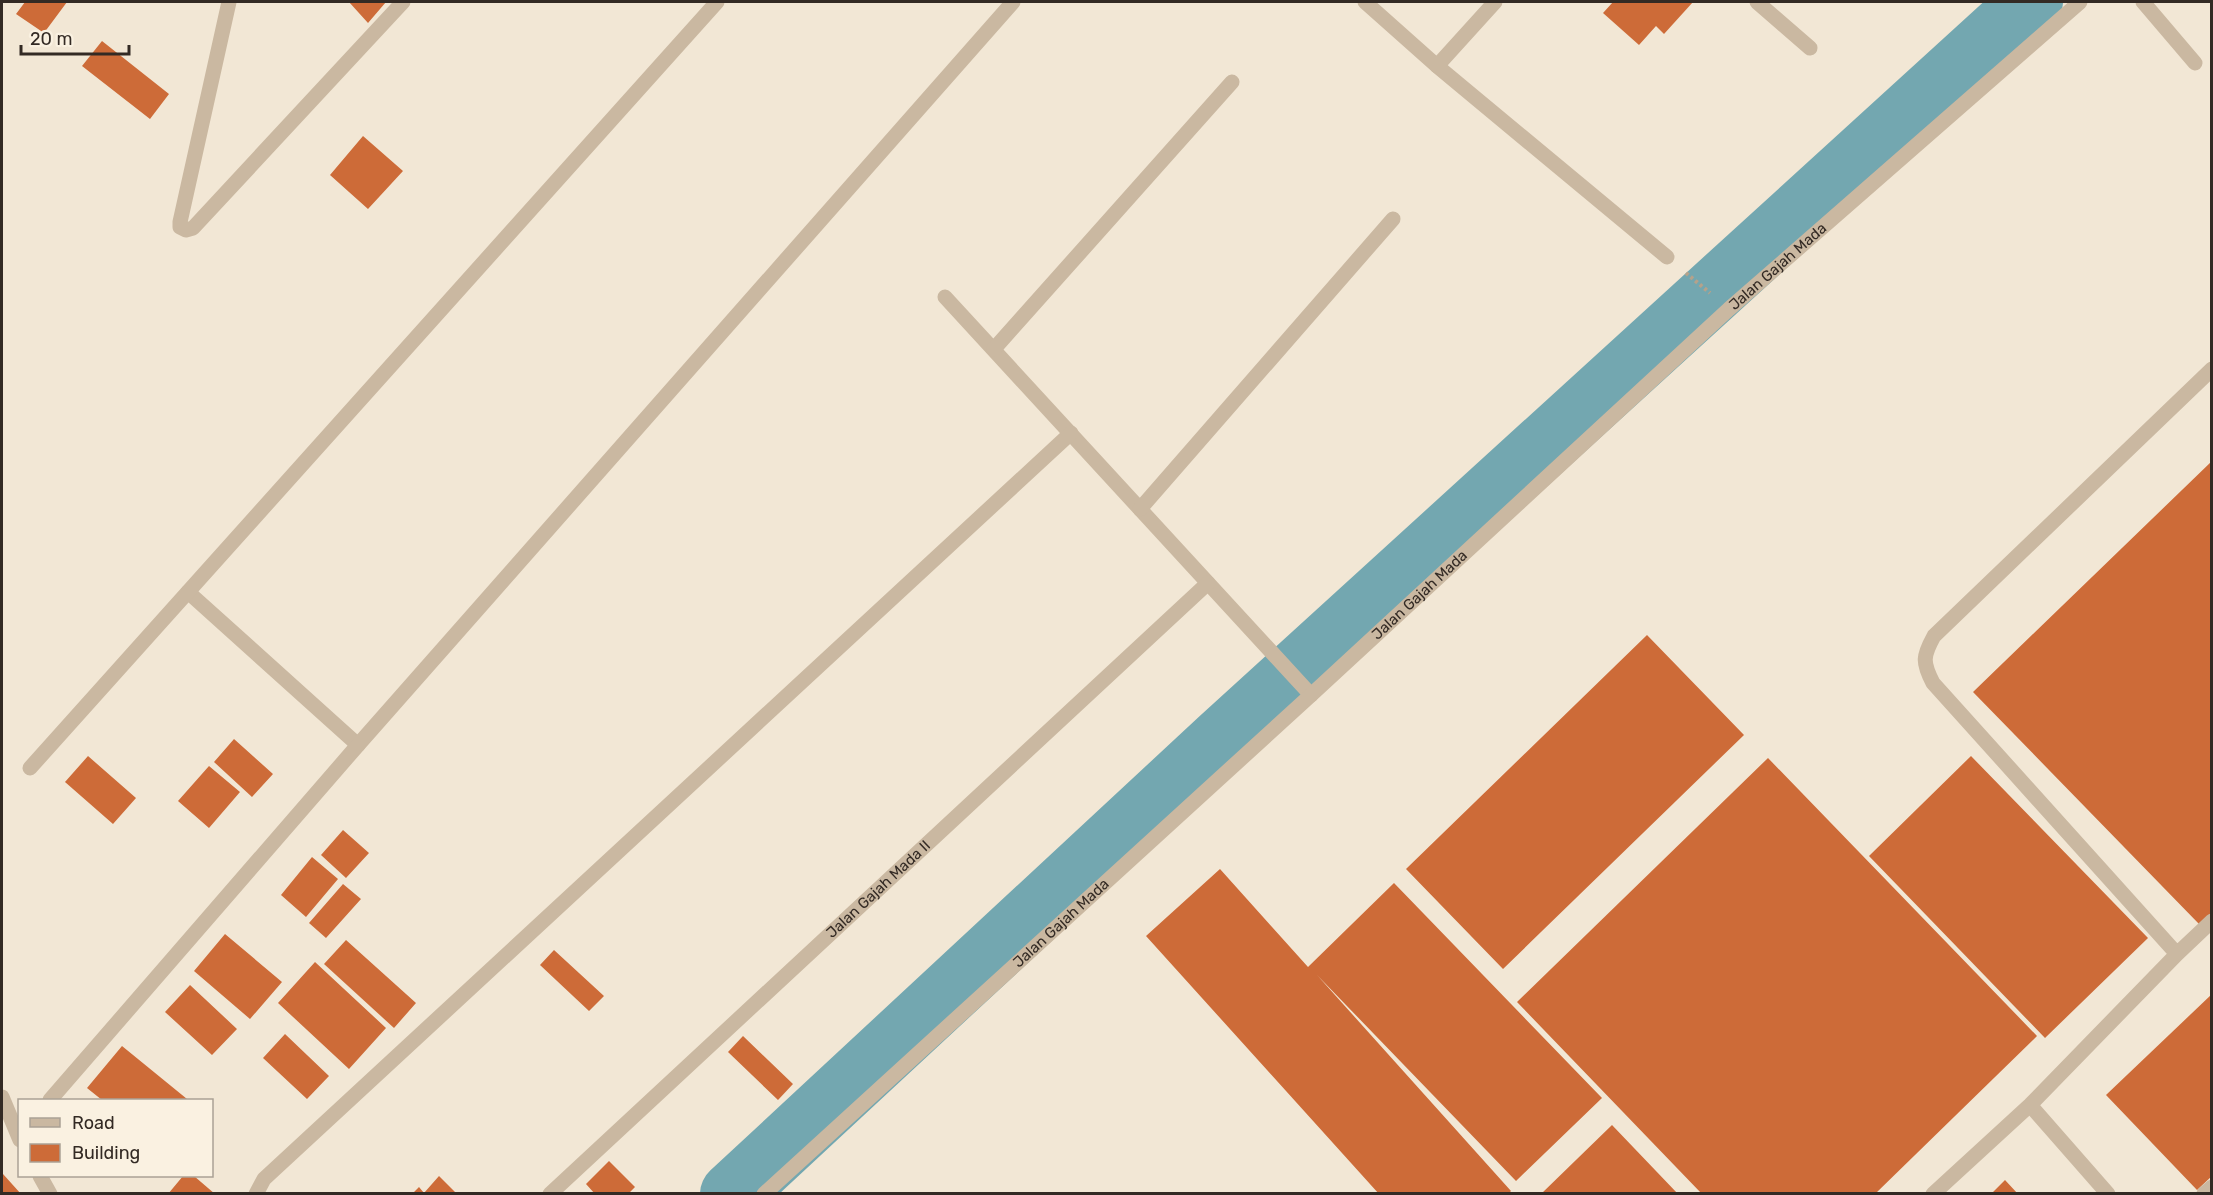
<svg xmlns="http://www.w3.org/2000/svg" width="2213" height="1195" viewBox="0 0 2213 1195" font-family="Rubik,sans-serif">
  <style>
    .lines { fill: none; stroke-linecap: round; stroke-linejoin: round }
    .river { stroke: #73a7b0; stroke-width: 64 }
    .building { fill: #cd6b38 }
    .path { stroke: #b5a28b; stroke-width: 4; stroke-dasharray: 3 3; stroke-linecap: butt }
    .service { stroke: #cab8a1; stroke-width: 15 }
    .minor { stroke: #cab8a1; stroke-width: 15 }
    .labels { text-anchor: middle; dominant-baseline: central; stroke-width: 5; stroke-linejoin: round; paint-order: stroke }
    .street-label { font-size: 15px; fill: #332a24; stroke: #faf1e1 }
  </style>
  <rect width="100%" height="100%" fill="#f2e7d5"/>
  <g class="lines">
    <path class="river" d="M732 1194 1221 740 2031 2"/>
  </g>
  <path class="building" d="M25 2H67L44 33 16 14Z
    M349 2H386L368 23Z
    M1613 2H1693L1664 34 1656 26 1639 45 1603 13Z
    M102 41 169 94 150 119 82 66Z
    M363 136 403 171 368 209 330 175Z
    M2212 461V912L2199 924 1973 692Z
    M1647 635 1744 735 1503 969 1406 869Z
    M234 739 273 774 252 797 214 762Z
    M88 756 136 798 113 824 65 782Z
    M1971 756 2148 938 2045 1038 1869 856Z
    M1768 758 2037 1036 1875 1194H1702L1517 1002Z
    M209 766 240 792 209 828 178 801Z
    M343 830 369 853 346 878 321 855Z
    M312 857 338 879 306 917 281 895Z
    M1220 869 1308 967 1394 883 1602 1098 1516 1181 1317 975 1511 1191 1508 1194H1379L1146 936Z
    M343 884 361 899 326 938 309 923Z
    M225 934 282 982 250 1019 194 971Z
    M346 940 416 1003 394 1028 324 964Z
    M554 950 604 996 589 1011 540 965Z
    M315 962 386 1028 349 1069 278 1003Z
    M190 985 237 1029 212 1055 165 1012Z
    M2212 994V1176L2197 1190 2106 1095Z
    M285 1034 329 1076 307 1099 263 1058Z
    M743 1036 793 1084 778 1100 728 1052Z
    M122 1046 187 1099 185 1100H102L87 1088Z
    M1612 1125 1678 1194H1541Z
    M609 1161 635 1187 628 1194H595L586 1184Z
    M3 1174 21 1194H2Z
    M183 1176H194L215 1194H168Z
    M439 1176 457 1194H412L419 1187 424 1193Z
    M2005 1180 2018 1194H1991Z"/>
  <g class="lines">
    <path class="path" d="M1686 273 1710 293"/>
    <path class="service" d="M2143 2 2195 63
      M2177 954 1933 683C1922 662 1923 656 1934 636L2212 369
      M2030 1105 2108 1194
      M1933 1194 2030 1105 2177 954 2212 921
      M2204 1194 2212 1187"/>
    <g class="minor">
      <path d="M229 2 180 222V227L186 230 193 228 403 2"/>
      <path d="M1365 2 1437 66 1667 257"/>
      <path d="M1757 2 1810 48"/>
      <path d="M1437 66 1495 2"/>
      <path d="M945 297 1311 695"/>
      <path d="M994 349 1232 82"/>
      <path d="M1140 509 1393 219"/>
      <path d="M188 592 358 745"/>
      <path d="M30 768 717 2"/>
      <path d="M2 1097 20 1140"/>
      <path d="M50 1100 358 745 1013 2"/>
      <path d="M40 1176 50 1194"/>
      <path d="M256 1194 264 1179 1071 433"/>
      <path id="s1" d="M550 1194 1208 583"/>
      <path id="s2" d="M764 1194 1311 695 1729 309 2080 2"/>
    </g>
  </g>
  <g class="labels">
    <g class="street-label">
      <text stroke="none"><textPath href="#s2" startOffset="1374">Jalan Gajah Mada</textPath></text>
      <text stroke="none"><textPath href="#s2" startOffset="888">Jalan Gajah Mada</textPath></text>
      <text stroke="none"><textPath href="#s1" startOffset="448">Jalan Gajah Mada II</textPath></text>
      <text stroke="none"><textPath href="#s2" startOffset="402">Jalan Gajah Mada</textPath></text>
    </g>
  </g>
  <rect width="2213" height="1195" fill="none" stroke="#332a24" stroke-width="6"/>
  <rect x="18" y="1099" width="195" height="78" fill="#faf1e1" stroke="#aaa195" stroke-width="1.5"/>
  <rect x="30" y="1118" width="30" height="9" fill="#cab8a1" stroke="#aaa195" stroke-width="1.5"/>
  <text x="72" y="1129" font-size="18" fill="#332a24">Road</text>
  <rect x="30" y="1144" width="30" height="18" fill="#cd6b38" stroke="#aaa195" stroke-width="1.5"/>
  <text x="72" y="1159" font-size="18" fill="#332a24">Building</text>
  <path d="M21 45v9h108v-9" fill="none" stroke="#332a24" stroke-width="3"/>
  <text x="30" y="45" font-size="18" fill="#332a24" stroke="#faf1e1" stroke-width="4.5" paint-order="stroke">20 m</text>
</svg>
